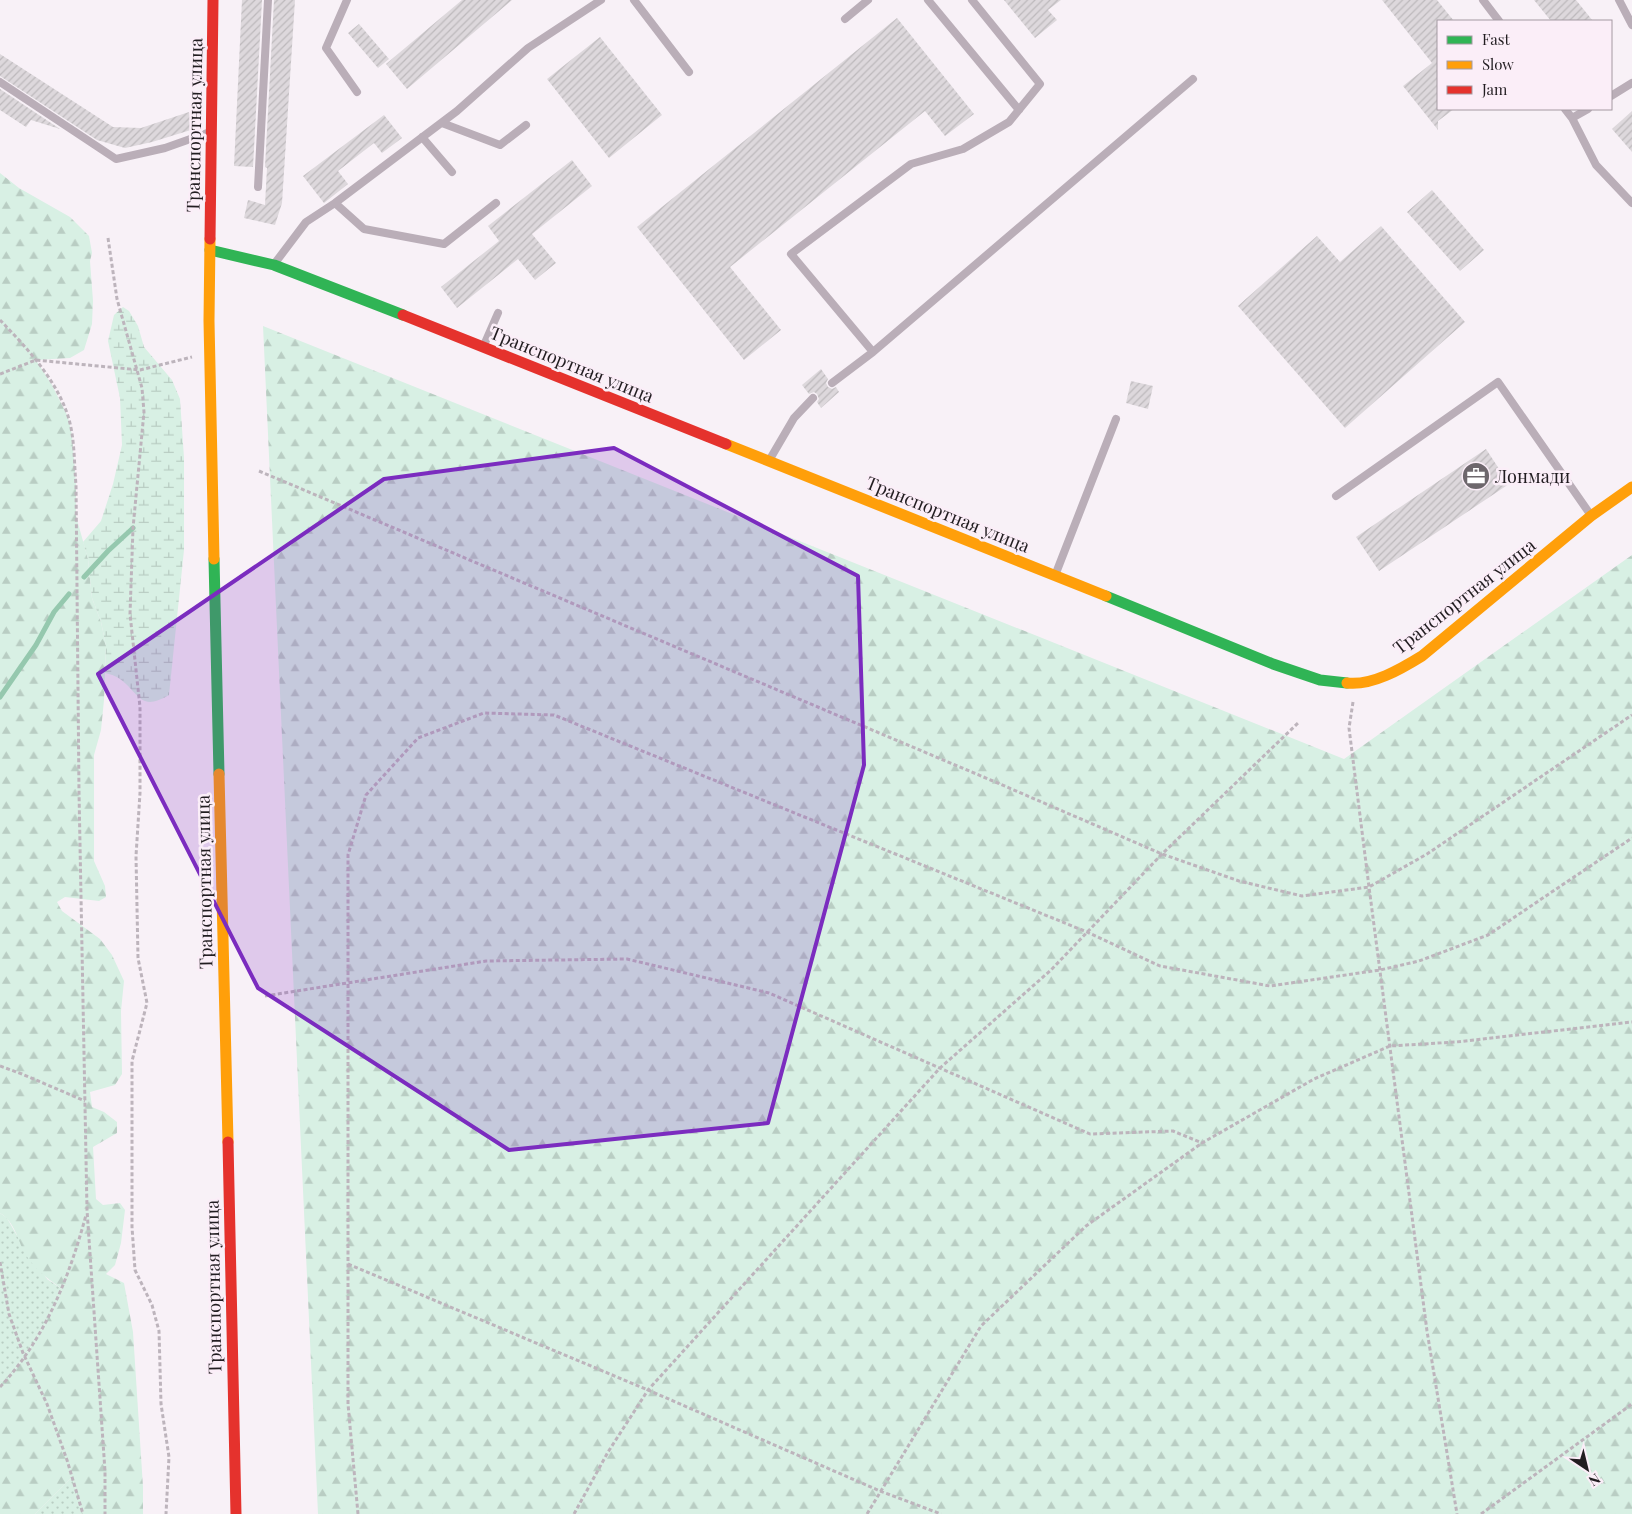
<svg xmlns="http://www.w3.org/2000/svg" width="1632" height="1514" viewBox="0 0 1632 1514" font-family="'Playfair Display',serif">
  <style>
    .grass { fill: url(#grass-dots) }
    .forest { fill: url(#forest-firs) }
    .wetland { fill: url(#wetland-marsh) }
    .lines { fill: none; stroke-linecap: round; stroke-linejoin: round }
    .stream { stroke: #95c8ae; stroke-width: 5 }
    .building { fill: url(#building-hatch) }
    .path { stroke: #bdb4bc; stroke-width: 3; stroke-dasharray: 4 2.5; stroke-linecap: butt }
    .lane { stroke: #baaeb8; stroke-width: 8 }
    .fast { stroke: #30b455; stroke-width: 11 }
    .slow { stroke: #ff9f0a; stroke-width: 11 }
    .jam { stroke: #e5322d; stroke-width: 11 }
    .marked { fill: #7b2cbf; fill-opacity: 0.2; stroke: #7b2cbf; stroke-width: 4; stroke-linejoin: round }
    .labels { text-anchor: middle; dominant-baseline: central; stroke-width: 5; stroke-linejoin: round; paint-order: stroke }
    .street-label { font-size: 18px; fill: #221d21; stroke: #fbeef8 }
    .poi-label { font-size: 18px; fill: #221d21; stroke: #fbeef8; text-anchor: start }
  </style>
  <defs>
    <pattern id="grass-dots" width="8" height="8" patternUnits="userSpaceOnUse" patternTransform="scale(1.25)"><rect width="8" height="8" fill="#d8f0e4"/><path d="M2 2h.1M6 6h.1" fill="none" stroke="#b9cdc3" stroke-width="1.8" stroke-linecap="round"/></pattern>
    <pattern id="forest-firs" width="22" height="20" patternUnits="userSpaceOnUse" patternTransform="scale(1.25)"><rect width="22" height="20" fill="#d8f0e4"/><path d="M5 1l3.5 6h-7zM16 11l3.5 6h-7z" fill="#b9cdc3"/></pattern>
    <pattern id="wetland-marsh" width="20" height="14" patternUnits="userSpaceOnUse" patternTransform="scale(1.25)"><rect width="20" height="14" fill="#d8f0e4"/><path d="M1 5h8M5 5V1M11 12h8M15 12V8" fill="none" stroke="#b9cdc3"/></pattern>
    <pattern id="building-hatch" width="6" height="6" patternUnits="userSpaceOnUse" patternTransform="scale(1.25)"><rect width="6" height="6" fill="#ddd8dc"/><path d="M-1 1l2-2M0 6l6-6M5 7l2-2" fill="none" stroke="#bdb9bc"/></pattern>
  </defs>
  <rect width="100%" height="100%" fill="#f8f1f7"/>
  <path class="grass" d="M0 1213 7 1218 16 1234 47 1279 62 1289C48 1322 29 1352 6 1380L0 1381Z
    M72 1477 83 1514H35Z"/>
  <path class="forest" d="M0 173 19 188 70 217 89 236 92 253 90 261 93 301 92 324 84 350 70 358 36 360 52 385 68 417 72 435 76 485V516L88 559 92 598 101 622 106 646 104 700 101 730 94 755V861L105 886 106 897 99 901 65 897 57 902 62 911 100 939 112 955 124 981 121 1011 122 1074 115 1085 90 1092 92 1107 104 1112 117 1122V1133L93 1147 96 1199 103 1205 120 1203 125 1210 121 1243 115 1265 106 1274 124 1283 133 1332 143 1487V1514H83L72 1477 35 1514H0V1381L6 1380C29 1353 48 1322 62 1289 48 1279 33 1268 25 1253 17 1239 15 1222 0 1213Z
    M263 326 1344 759 1632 555V1514H318Z"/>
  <path class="wetland" d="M123 307 129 311 138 326 144 347 172 380 180 399 184 458V550L169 695C140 712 140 694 120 679 116 676 110 674 105 673L106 646 101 622 92 598 88 559 83 542 101 521 113 484 122 445 120 398 108 341 114 315Z"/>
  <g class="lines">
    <path class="stream" d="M84 577 108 551 133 528
      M0 697 36 645 54 612 69 594"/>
  </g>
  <path class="building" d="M242 0H262L253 167 234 166Z
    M274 0H295L282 203 275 225 244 218 248 200 265 205 267 168 265 167Z
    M462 0H512L407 89 386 64Z
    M1004 0H1061L1048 10 1057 20 1035 38Z
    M1382 0H1437L1454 21H1438V109H1454L1438 121V130L1403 86 1432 63Z
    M1534 0H1576L1593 21H1551Z
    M897 18 974 114 945 136 925 111 730 267 781 330 744 360 637 227Z
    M359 24 389 59 378 68 348 33Z
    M600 37 662 115 609 158 547 79Z
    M0 54 113 127 141 128 189 112 194 129 152 142 125 148 97 140 0 76Z
    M0 89 60 129 31 120 26 127 0 110Z
    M1632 111V152L1612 129Z
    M384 115 402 138 382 153 374 143 338 171 348 184 324 203 303 176Z
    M572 160 592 186 532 234 556 263 535 280 518 259 457 308 441 287 499 241 488 226Z
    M1432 190 1484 250 1460 271 1407 212Z
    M1381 226 1465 322 1345 428 1238 306 1317 236 1340 262Z
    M821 369 828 379 826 383 828 387 832 389 836 387 839 392 821 408 817 402 819 399 817 394 814 392 809 394 802 385Z
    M1131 381 1153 386 1148 409 1126 403Z
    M1486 449 1509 484 1379 571 1356 537Z"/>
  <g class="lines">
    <path class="path" d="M108 238 117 299 142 388 144 412 133 528 130 614 140 707V793L136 856 138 958 147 1003 132 1061V1227L135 1270 152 1305 159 1331 161 1404 169 1457 166 1514
      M0 320C26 347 56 379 68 416 75 438 74 463 76 485L79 792 87 1210 105 1471V1514
      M0 374 36 360 140 370 192 357
      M259 471 993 781 1162 854 1239 881 1302 896 1369 887 1427 854 1632 715
      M1353 702 1349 728 1369 887 1427 1331 1457 1514
      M265 996 486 961 627 959 769 993 1090 1134 1173 1131 1202 1143
      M0 1066 22 1074 85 1101
      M0 1262 9 1314 23 1353 47 1404 67 1460 83 1514
      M348 1264 648 1390 880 1491 941 1514
      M0 1387C45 1339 69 1278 86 1215
      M358 1514 348 1404V855L366 795 418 738 484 713 554 715 1087 932 1160 966 1270 986 1380 970 1419 961 1488 935 1632 838
      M574 1514 608 1452 648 1390 940 1068 1051 970 1162 854 1298 723
      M867 1514 981 1326 1086 1226 1202 1143 1314 1079 1390 1046 1456 1042 1632 1022
      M1481 1514 1632 1404"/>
    <path class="lane" d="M347 0 326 48 357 92
      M634 0 689 72
      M928 0 1019 110
      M1483 0 1499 21
      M1619 0 1632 25
      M845 19 868 0
      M0 82 116 159 165 148 210 132
      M1611 96 1632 83
      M1565 109 1572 118 1596 165 1632 203
      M1572 118 1588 109
      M442 123 500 145 526 125
      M422 137 452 172
      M258 187 268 0
      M335 203 364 229 444 244 496 203
      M275 263 306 222 335 203 457 111 528 48 601 0
      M484 345 498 313
      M873 352 791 254 911 164 963 149 1009 122 1040 84 972 0
      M832 383 873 352 1193 79
      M770 459 794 418 813 398
      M1336 496 1498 382 1590 514
      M1056 573 1116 419"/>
    <path class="fast" d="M210 250 274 265 403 315
      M214 559 219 774
      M1106 596 1273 664 1320 680 1347 683"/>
    <path class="slow" d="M210 239 209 321 214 559
      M726 444 1106 596
      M1347 683C1372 686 1401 669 1422 656L1591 516 1632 487
      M219 774 228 1142"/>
    <path class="jam" d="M210 239 213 0
      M403 315 726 444
      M228 1142 236 1514"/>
  </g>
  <path class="marked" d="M614 448 858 576 864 765 768 1123 509 1150 258 988 98 674 384 479Z"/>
  <defs>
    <symbol id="office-disc" viewBox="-11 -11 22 22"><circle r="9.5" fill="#6d676c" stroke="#fbeef8"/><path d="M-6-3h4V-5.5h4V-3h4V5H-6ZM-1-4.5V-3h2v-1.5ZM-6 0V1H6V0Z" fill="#fff"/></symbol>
  </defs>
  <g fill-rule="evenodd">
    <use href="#office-disc" x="1460" y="460" width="32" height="32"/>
  </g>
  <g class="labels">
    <g class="street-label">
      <text transform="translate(194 125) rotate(-89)">Транспортная улица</text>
      <text transform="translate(572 364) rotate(22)">Транспортная улица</text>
      <text transform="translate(948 514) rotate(22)">Транспортная улица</text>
      <text transform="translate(1464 596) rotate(-38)">Транспортная улица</text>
      <text transform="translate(204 882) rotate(-91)">Транспортная улица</text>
      <text transform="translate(213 1287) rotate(-91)">Транспортная улица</text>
    </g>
    <g class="poi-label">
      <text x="1495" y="476">Лонмади</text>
    </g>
  </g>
  <rect x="1437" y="20" width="175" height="90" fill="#fbeef8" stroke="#a49aa2"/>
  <rect x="1447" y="36" width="25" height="8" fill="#30b455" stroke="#a49aa2"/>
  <text x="1482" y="45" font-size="15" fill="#221d21">Fast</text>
  <rect x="1447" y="61" width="25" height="8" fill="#ff9f0a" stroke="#a49aa2"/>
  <text x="1482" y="70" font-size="15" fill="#221d21">Slow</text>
  <rect x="1447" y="86" width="25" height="8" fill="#e5322d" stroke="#a49aa2"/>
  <text x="1482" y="95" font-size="15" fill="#221d21">Jam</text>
  <g transform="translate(1587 1469) rotate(145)" stroke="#fbeef8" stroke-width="4" paint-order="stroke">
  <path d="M0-4L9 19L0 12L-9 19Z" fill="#221d21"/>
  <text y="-8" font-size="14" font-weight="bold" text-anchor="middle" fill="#221d21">N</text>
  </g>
</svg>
